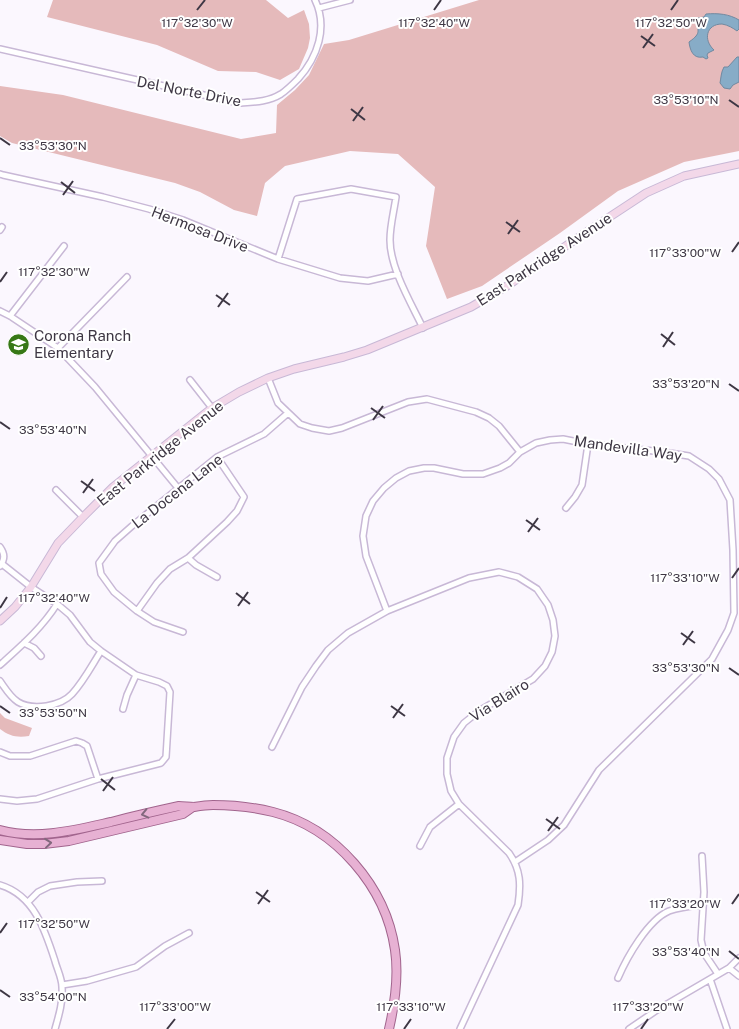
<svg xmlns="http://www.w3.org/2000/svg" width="739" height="1029" viewBox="0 0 739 1029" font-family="'Public Sans',sans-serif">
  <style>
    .green { fill: #e5babb }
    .water { fill: #87acc7; stroke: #7189a0 }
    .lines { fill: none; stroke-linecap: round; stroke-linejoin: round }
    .minor-casing { stroke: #c8b8d6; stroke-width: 8 }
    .secondary-casing { stroke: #c8b8d6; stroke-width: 9 }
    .primary-casing { stroke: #a1648d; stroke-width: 10 }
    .minor { stroke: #fff; stroke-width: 5 }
    .secondary { stroke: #f3d8e9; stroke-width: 7 }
    .primary { stroke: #e7b1d3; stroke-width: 8 }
    .oneway { stroke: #82687d }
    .ticks { fill: none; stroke: #3e3744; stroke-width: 2 }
    .labels { text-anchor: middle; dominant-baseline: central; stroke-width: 4; stroke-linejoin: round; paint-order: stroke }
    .street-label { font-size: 15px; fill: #3e3744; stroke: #fff }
    .poi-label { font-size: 15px; fill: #3e3744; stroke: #fff; text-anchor: start }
    .ticks-label { font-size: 12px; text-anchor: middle; fill: #3e3744; stroke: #fff; stroke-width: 4; stroke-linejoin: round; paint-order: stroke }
  </style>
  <rect width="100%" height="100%" fill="#fbf7fe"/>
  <path class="green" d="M53 0H266L288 18 304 10 309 24 310 38 308 48 299 69 280 80 256 72 218 71 157 45 47 17Z
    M479 0H739V151L684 162 618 191 560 233 482 286 447 299 426 246 435 187 398 154 350 151 285 166 265 183 257 216 234 210 200 192 175 183 12 143 0 136V86L63 95 241 139 276 133 277 105 295 90 309 75 324 44 349 40Z
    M0 713 5 718 32 728 29 736C17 738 9 736 0 729Z"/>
  <path class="water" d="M706 14C718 13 729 14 739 20V29L737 31C733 28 728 25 722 24 706 24 703 40 714 50L708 53 707 55 708 58 706 59 703 57C693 59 690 50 689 42 703 32 696 32 698 18L704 17Z
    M737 57H739V82L733 85 730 89 724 88 720 83C721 78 721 72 724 67H728Z"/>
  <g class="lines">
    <defs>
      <path id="minor" d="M319 8 350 0
        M0 49 239 103C254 102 268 102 281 94 287 90 293 84 298 79 318 57 328 27 315 0
        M0 174 3 175 103 197 149 209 183 220 278 259 340 278 368 281 398 274
        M0 230 2 227
        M278 259 297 199 351 189 396 197C394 211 390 226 390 240 390 268 411 303 423 328
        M0 311 10 316 58 348 95 387 178 488
        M10 316 64 246
        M58 348 127 277
        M268 378 278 403 300 424 312 428 329 431 342 428 408 402 427 399 476 412 489 418 499 426 520 452
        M190 380 212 408
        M56 490 83 517
        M566 508 575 497 582 485 588 444
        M0 547C5 554 5 559 0 566
        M188 558 196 565 217 577
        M137 611 157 583 170 569 188 558 227 522 237 511 244 497 217 457
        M387 611 366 556 363 536 366 516 373 501 384 488 396 478 409 471 424 468H434L463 474H483L500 468 509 463 520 452 536 443 550 440 563 439 588 444 663 452 689 456 709 469 719 479 730 500 733 550 734 613 728 630 712 659 599 770 564 825 548 840 515 862
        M183 632 154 622 137 611 114 592 101 574 99 563 115 541 132 526 217 457 264 434 288 413
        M24 643 34 648 41 656
        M0 665C21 646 42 628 57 604
        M0 681C5 688 10 697 18 702 33 711 61 706 72 694 84 681 92 665 101 651
        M123 709 127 695 136 675
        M272 747 302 687 316 666 328 650 348 633 387 611 469 578 499 572 518 577 537 589 548 605 553 620 555 636 552 652 545 666 533 679 479 711 464 723 454 737 447 758V774L451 791 459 804 509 853C521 870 521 885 518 905L460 1029
        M0 752 10 756H30L76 741 82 743 87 746 98 779
        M0 799 17 801 37 799 98 779 161 763 166 757 170 692 167 686 159 682 136 675 101 651 90 642 70 615 57 604 31 587 2 564
        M420 846 430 827 459 804
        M702 856 704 892 701 940 704 953 718 974
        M0 885C34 895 45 930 55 961 57 969 62 978 62 987 63 1002 59 1015 55 1029
        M28 902 38 892 50 886 77 882 102 881
        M729 968 739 976
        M618 978C627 957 648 920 669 911 680 907 692 906 703 905
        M710 979 727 1029
        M62 985 87 981 136 967 165 946 189 933
        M629 1029 657 1010 729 968 739 958"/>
      <path id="secondary" d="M0 621 15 607 31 587 58 543 83 517 113 487 212 408 239 392 268 378 294 369 344 357 367 350 471 307 507 286 576 239 646 193 684 176 739 164"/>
      <path id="primary" d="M0 830C37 840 75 830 111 822 134 816 156 811 179 806 184 806 189 807 194 807 200 806 207 805 213 805 233 805 253 807 273 812 336 828 386 887 395 950 399 977 395 1003 389 1029
        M0 840 27 844H44L69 841 183 814 193 807"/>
    </defs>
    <use href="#minor" class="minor-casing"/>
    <use href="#secondary" class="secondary-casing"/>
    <use href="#primary" class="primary-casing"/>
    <use href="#minor" class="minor"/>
    <use href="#secondary" class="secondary"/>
    <use href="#primary" class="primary"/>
  </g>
  <defs><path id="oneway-chevron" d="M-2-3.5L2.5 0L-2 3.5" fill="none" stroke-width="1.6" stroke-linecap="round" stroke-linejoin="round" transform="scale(1.25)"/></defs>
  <g class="oneway">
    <use href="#oneway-chevron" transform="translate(145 814) rotate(167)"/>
    <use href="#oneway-chevron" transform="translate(48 843) rotate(-6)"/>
  </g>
  <path class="ticks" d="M197 10 205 0M434 10 441 0M671 10 678 0M641 36 655 46M643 48 653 34M729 100 739 107M351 109 365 120M353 121 363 107M0 138 10 145M61 182 75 193M63 195 73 181M506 222 520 232M508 234 518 220M732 252 739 242M0 282 7 272M216 295 230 305M218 307 228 293M661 334 675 345M663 347 673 332M729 384 739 391M371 408 385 418M373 420 383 406M0 422 10 429M81 481 95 491M83 493 93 479M526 520 540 530M528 532 538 518M732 578 739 568M236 593 250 604M238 606 248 592M0 608 7 597M681 633 695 643M683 645 693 631M729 668 739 675M0 706 10 713M391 706 405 716M393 718 403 704M101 779 115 790M103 791 113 777M546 819 560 829M548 831 558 817M256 892 270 902M258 904 268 890M732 904 739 894M0 933 7 923M729 951 739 959M0 990 10 997M167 1029 175 1019M404 1029 411 1019M641 1029 648 1019"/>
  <defs>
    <symbol id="school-disc" viewBox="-11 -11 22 22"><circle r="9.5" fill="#377816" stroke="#fff"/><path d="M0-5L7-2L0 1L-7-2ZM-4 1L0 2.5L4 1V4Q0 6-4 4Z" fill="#fff"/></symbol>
  </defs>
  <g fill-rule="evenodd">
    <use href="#school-disc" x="6" y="332" width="25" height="25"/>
  </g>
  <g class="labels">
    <g class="street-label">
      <text transform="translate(189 91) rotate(11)">Del Norte Drive</text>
      <text transform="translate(200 229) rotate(21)">Hermosa Drive</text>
      <text transform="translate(544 259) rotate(-33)">East Parkridge Avenue</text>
      <text transform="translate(628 448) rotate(8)">Mandevilla Way</text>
      <text transform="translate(160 453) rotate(-39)">East Parkridge Avenue</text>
      <text transform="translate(177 491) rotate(-38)">La Docena Lane</text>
      <text transform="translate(499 700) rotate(-32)">Via Blairo</text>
    </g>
    <g class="poi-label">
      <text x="34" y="335">Corona Ranch<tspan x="34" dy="17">Elementary</tspan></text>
    </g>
  </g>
  <g class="ticks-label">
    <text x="197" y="27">117°32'30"W</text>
    <text x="434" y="27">117°32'40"W</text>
    <text x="671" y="27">117°32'50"W</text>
    <text x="686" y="104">33°53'10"N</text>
    <text x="53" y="150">33°53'30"N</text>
    <text x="685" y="257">117°33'00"W</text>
    <text x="54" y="276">117°32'30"W</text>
    <text x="686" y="388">33°53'20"N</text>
    <text x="53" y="434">33°53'40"N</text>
    <text x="685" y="582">117°33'10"W</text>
    <text x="54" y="602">117°32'40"W</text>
    <text x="686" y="672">33°53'30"N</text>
    <text x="53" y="717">33°53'50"N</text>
    <text x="685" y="908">117°33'20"W</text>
    <text x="54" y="928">117°32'50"W</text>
    <text x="686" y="956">33°53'40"N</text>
    <text x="53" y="1001">33°54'00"N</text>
    <text x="175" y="1011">117°33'00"W</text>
    <text x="411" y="1011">117°33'10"W</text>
    <text x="648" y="1011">117°33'20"W</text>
  </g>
</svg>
